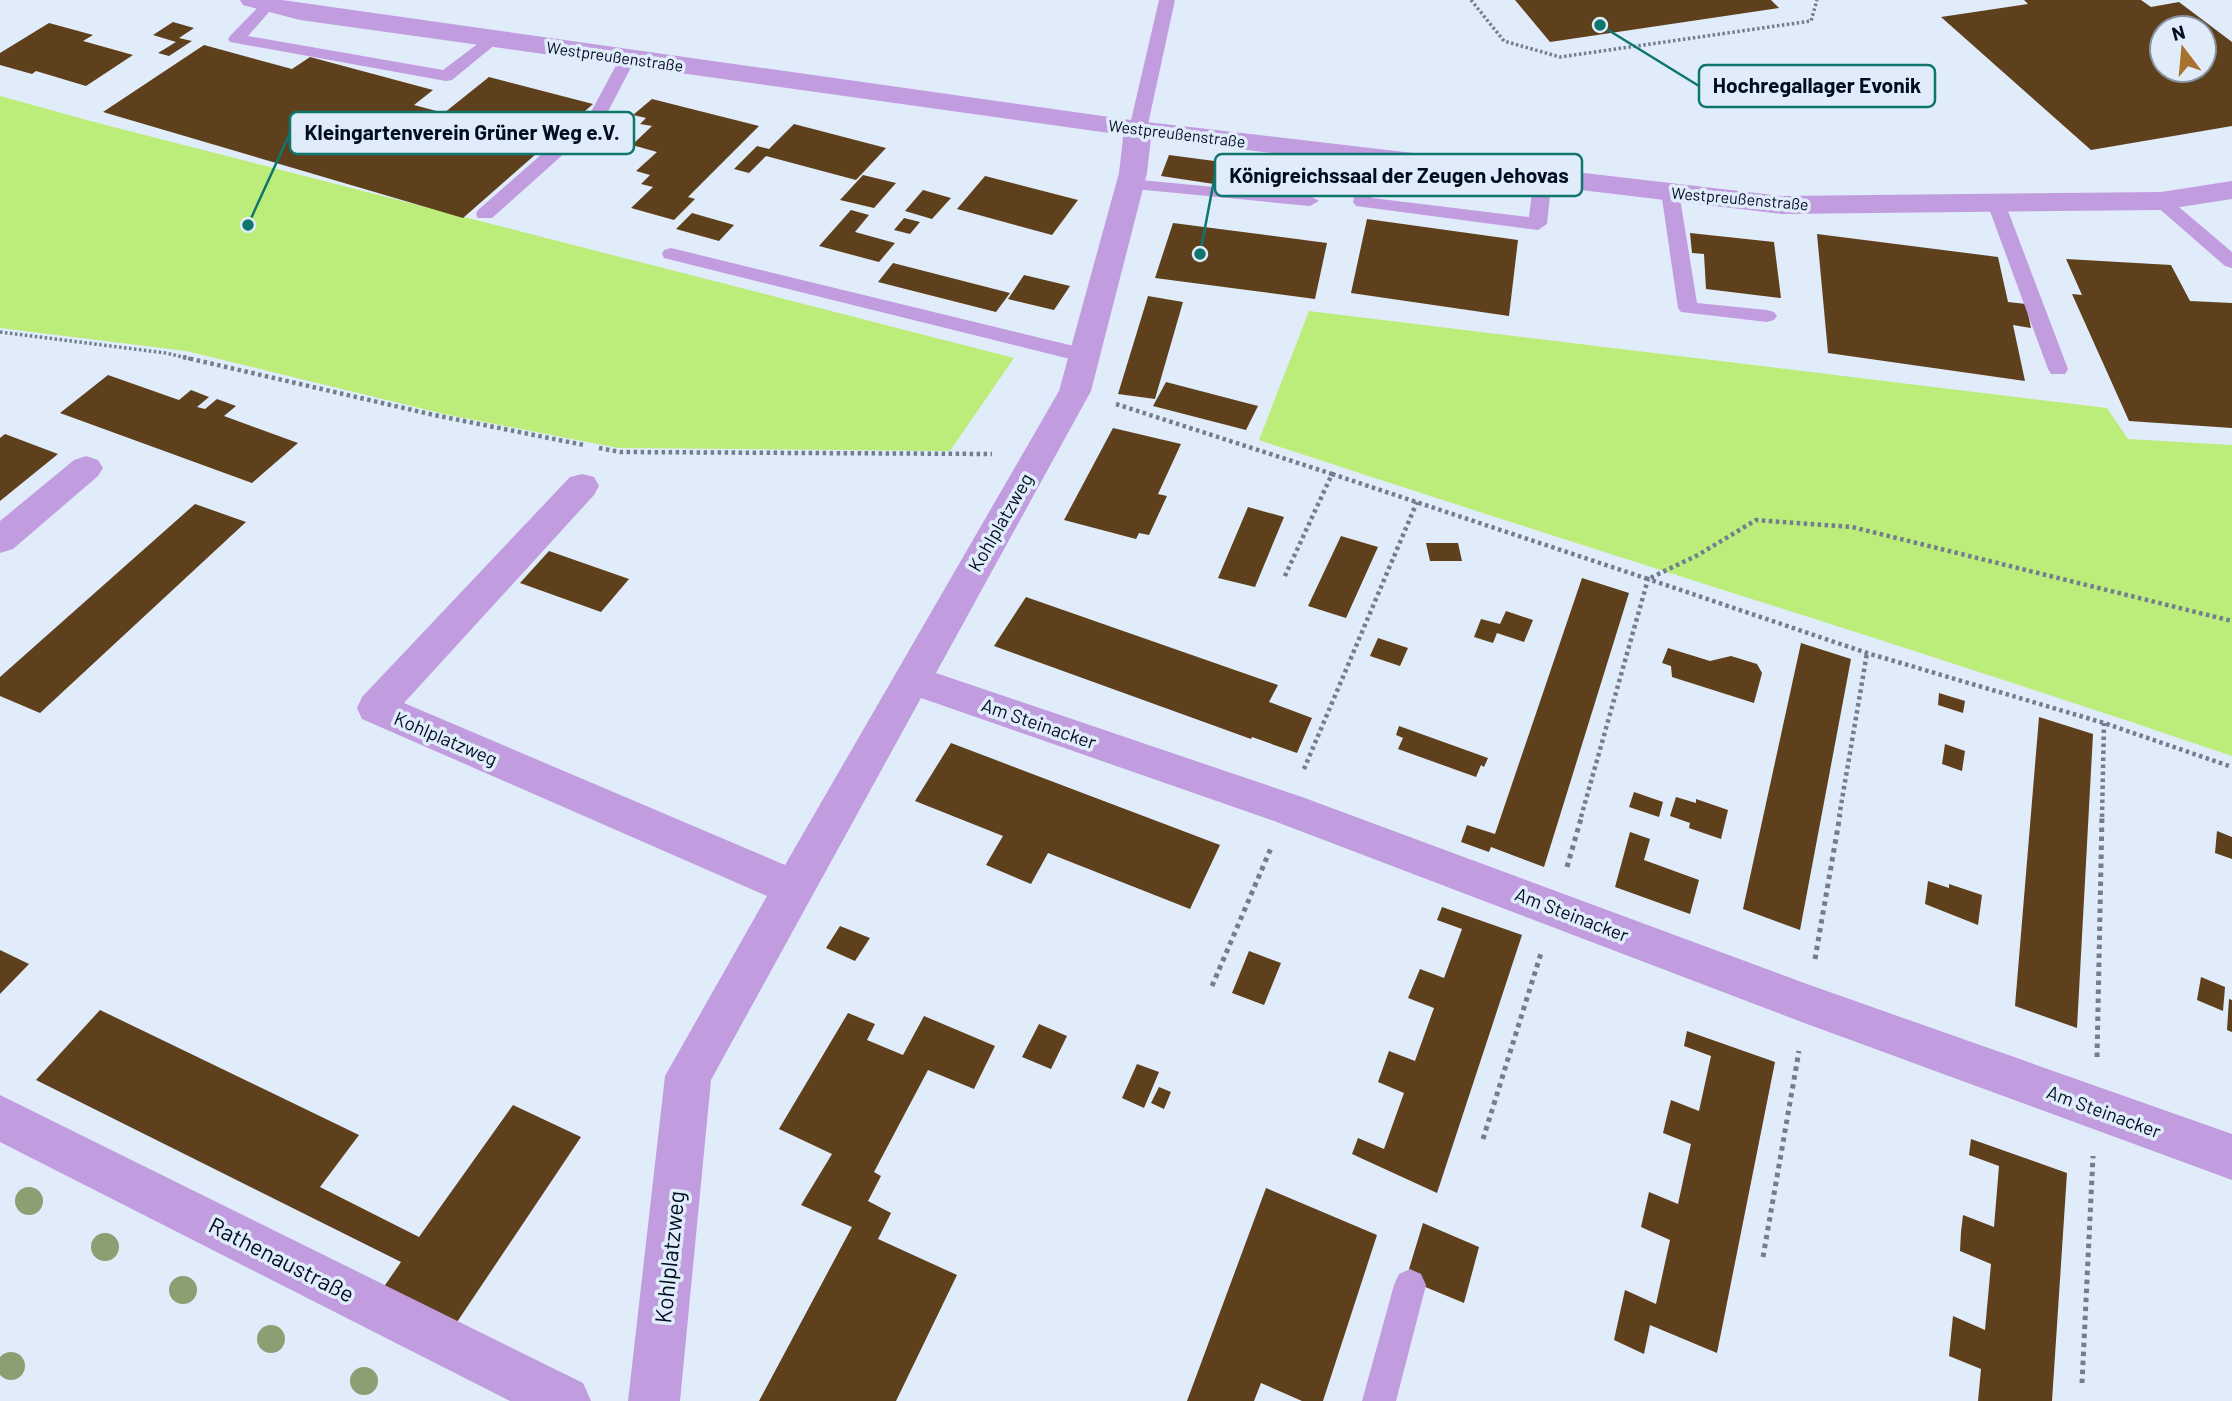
<svg xmlns="http://www.w3.org/2000/svg" width="2232" height="1401" viewBox="0 0 2232 1401" font-family="Barlow,sans-serif">
  <style>
    .green { fill: #bcec7a }
    .building { fill: #5f401d; fill-rule: evenodd }
    .lines { fill: none; stroke-linecap: round; stroke-linejoin: round }
    .path-far2 { stroke: #717e8f; stroke-width: 3.5; stroke-dasharray: 2.5 2.5; stroke-linecap: butt }
    .path-far1 { stroke: #717e8f; stroke-width: 4.5; stroke-dasharray: 3.5 3.5; stroke-linecap: butt }
    .path { stroke: #717e8f; stroke-width: 5; stroke-dasharray: 4.5 4.5; stroke-linecap: butt }
    .service { fill: #c19de0; fill-rule: evenodd }
    .minor { fill: #c19de0; fill-rule: evenodd }
    .tertiary { fill: #c19de0; fill-rule: evenodd }
    .tree { fill: #8aa073 }
    .labels { text-anchor: middle; dominant-baseline: central; stroke-width: 7; stroke-linejoin: round; paint-order: stroke }
    .far-street-label { font-size: 16px; fill: #000e23; stroke: #e0ecf9 }
    .street-label { font-size: 19px; fill: #000e23; stroke: #e0ecf9 }
    .near-street-label { font-size: 23px; fill: #000e23; stroke: #e0ecf9 }
    .leader { fill: none; stroke: #0f766e; stroke-width: 2.5 }
    .callout-dot { fill: #0f766e; stroke: #e0ecf9; stroke-width: 2.5 }
    .callout { fill: #e0ecf9; stroke: #0f766e; stroke-width: 2.5 }
    .callout-label { font-size: 21px; text-anchor: middle; font-weight: bold; fill: #000e23 }
  </style>
  <rect width="100%" height="100%" fill="#e0ecf9"/>
  <path class="green" d="M0 96 94 122 1014 358 950 451 618 448 444 414 186 351 0 328Z
    M1309 311 2107 408 2128 439 2232 445V756C1909 646 1582 547 1259 440Z"/>
  <path class="building" d="M1515 0H1771L1779 8 1550 42Z
    M2024 0H2141L2151 7 2179 2 2232 42V126L2091 150 1941 17 2028 4ZM2162 28H2204V70H2162Z
    M173 22 194 28 179 38 192 41 169 56 158 53 176 42 153 35Z
    M49 23 93 35 83 41 133 55 86 86 36 71 32 74 0 65V53Z
    M204 45 292 69 310 57 433 90 414 105 444 113 489 77 593 104 463 218 103 112Z
    M652 99 759 126 688 197 695 199 674 220 631 208 653 187 641 184 650 175 636 171 657 152 632 145 652 126 640 124 646 118 633 115Z
    M794 124 886 148 856 180 766 156 749 173 734 169 757 146 769 149Z
    M1169 155 1222 162 1214 184 1161 176Z
    M863 175 896 183 874 208 840 200Z
    M985 176 1078 200 1052 235 957 209Z
    M923 190 951 198 932 219 905 211Z
    M851 210 869 215 855 232 895 243 879 262 819 246Z
    M692 213 734 225 719 241 676 229Z
    M904 218 920 222 910 234 894 230Z
    M1367 219 1518 240 1509 316 1351 293Z
    M1173 223 1327 243 1315 299 1155 278Z
    M1690 233 1774 242 1781 298 1706 289 1704 254 1692 253Z
    M1817 234 1998 257 2008 302 2026 304 2031 328 2013 325 2025 381 1828 353Z
    M2066 259 2171 265 2190 301 2232 303V428L2129 421 2072 294 2082 295Z
    M893 263 1010 293 996 312 878 282Z
    M1024 275 1070 286 1054 310 1008 299Z
    M1148 296 1183 302 1155 399 1118 394Z
    M108 375 179 400 191 390 209 397 197 407 205 409 217 399 236 406 224 416 298 443 252 483 60 413Z
    M1166 382 1258 406 1246 430 1153 406Z
    M1113 428 1181 444 1158 494 1167 496 1149 535 1139 533 1136 539 1064 520Z
    M5 434 58 454 0 501V438Z
    M195 504 246 522 40 713 0 696V677Z
    M1248 507 1284 517 1255 587 1218 578Z
    M1341 536 1378 547 1346 618 1308 606Z
    M1426 543H1458L1462 561H1430Z
    M549 551 629 579 601 612 520 583Z
    M1582 578 1629 593 1544 867 1491 847 1489 852 1461 842 1467 825 1495 834Z
    M1026 597 1278 685 1269 702 1312 718 1297 753 1252 737 1251 739 994 646Z
    M1506 611 1533 620 1524 642 1497 633 1493 643 1474 637 1481 619 1500 624Z
    M1378 638 1408 648 1400 666 1370 656Z
    M1801 643 1851 659 1800 930 1743 909Z
    M1668 648 1710 661 1731 656 1757 664 1762 673 1754 703 1672 677 1671 666 1662 663Z
    M1939 693 1965 701 1963 713 1938 705Z
    M2039 717 2093 734 2077 1028 2015 1006Z
    M1399 726 1488 758 1484 767 1481 765 1476 777 1398 749 1403 738 1396 735Z
    M951 743 1220 845 1190 909 1048 853 1031 884 986 865 1003 836 915 801Z
    M1945 744 1965 751 1962 771 1942 764Z
    M1634 792 1663 802 1659 817 1629 807Z
    M1676 797 1696 803V799L1728 810 1721 839 1689 828 1690 823 1670 816Z
    M2217 831 2232 837V859L2215 853Z
    M1630 832 1650 839 1644 860 1699 880 1690 914 1615 887Z
    M1928 881 1949 888V884L1982 895 1978 925 1925 904Z
    M1442 907 1522 935 1437 1193 1352 1154 1358 1138 1384 1149 1404 1093 1378 1082 1389 1051 1415 1061 1434 1008 1408 998 1420 969 1444 978 1462 929 1437 920Z
    M840 926 870 938 855 961 826 948Z
    M0 950 29 964 0 994Z
    M1249 951 1281 963 1264 1005 1232 993Z
    M2201 977 2225 987 2223 1011 2197 1000Z
    M2229 999 2232 1000V1032L2227 1030Z
    M100 1010 359 1135 320 1187 419 1237 513 1105 581 1137 453 1328 381 1291 401 1262 36 1080Z
    M848 1013 875 1024 867 1040 903 1055 924 1016 995 1046 974 1089 928 1070 874 1172 881 1176 868 1201 891 1213 878 1239 957 1275 896 1401H759L852 1227 801 1205 832 1154 779 1129Z
    M1039 1024 1067 1036 1051 1069 1022 1057Z
    M1687 1031 1775 1062 1717 1353 1650 1325 1644 1354 1614 1340 1625 1290 1656 1304 1670 1240 1641 1227 1649 1192 1678 1204 1691 1144 1663 1133 1667 1116 1671 1100 1699 1111 1711 1056 1684 1046Z
    M1137 1064 1159 1072 1144 1108 1122 1098Z
    M1159 1087 1171 1092 1164 1109 1151 1103Z
    M1971 1139 2067 1173 2052 1401H1978L1981 1369 1949 1356 1953 1316 1985 1330 1991 1264 1960 1251 1961 1232 1963 1215 1994 1227 1999 1166 1969 1155Z
    M1266 1188 1377 1235 1323 1401H1302L1261 1383 1254 1401H1187Z
    M1423 1223 1479 1247 1464 1303 1406 1279Z"/>
  <g class="lines">
    <path class="path-far2" d="M1471 0 1504 41 1560 57 1811 21 1817 0
      M0 332 166 353 191 359"/>
    <path class="path-far1" d="M183 357 434 415 584 445
      M1116 404 1332 474 1284 578
      M599 448 620 452 992 454
      M1332 474 1648 579 1698 555 1756 520 1852 527 2232 621
      M1304 769 1417 502
      M1581 817 1648 579 1867 653 2104 723 2232 767
      M1839 817 1867 653
      M2102 817 2104 723"/>
    <path class="path" d="M1567 867 1582 815
      M1815 959 1840 815
      M1212 986 1271 848
      M2097 1057 2102 815
      M1483 1139 1542 950
      M1763 1257 1799 1051
      M2082 1383 2093 1156"/>
    <path class="service" d="M265 0 274 1 276 4 248 36 443 70 488 36 494 34 502 39 452 80 446 81 230 42 228 39 230 36Z
      M1159 0H1175L1147 129 1138 134 1129 129Z
      M628 53 636 58 605 117 492 218H478L476 214 478 210 592 110 620 58Z
      M1370 151 1379 156 1372 198 1529 217 1534 176 1543 171 1549 172 1552 176 1547 224 1538 230 1356 206 1353 202 1361 156Z
      M1130 179 1310 196 1319 201 1310 206 1124 188 1121 184 1124 180Z
      M1670 187 1679 192 1697 303 1767 310 1774 312 1777 316 1774 320 1767 322 1681 312 1678 308 1661 192Z
      M2161 196 2167 197 2232 252V268L2225 266 2155 205 2152 201Z
      M1996 197 2005 203 2068 369 2065 374H2051L2048 369 1987 203Z
      M671 248 1086 349 1093 351 1096 356 1093 361 1086 363 664 258 662 254 664 250Z
      M1410 1269 1421 1274 1426 1285 1396 1401H1362L1394 1285 1399 1274Z"/>
    <path class="minor" d="M1138 121 1148 123 1152 129 1147 173 1091 391 936 673 1302 797 1807 984 2232 1134V1180L1807 1024 1274 821 921 698 711 1080 680 1401H628L665 1076 767 896 362 719 357 708 362 697 570 477 582 474 594 477 599 486 594 495 404 703 785 865 1059 391 1119 173 1124 129 1128 123Z
      M86 456 98 460 103 468 98 476 13 549 0 553V521L74 460Z
      M0 1095 583 1383 591 1401H510L0 1142Z"/>
    <path class="tertiary" d="M240 0H282L1138 121 1782 196 2161 192 2232 181V199L2161 210 1782 214 1138 137 300 20 243 5Z"/>
  </g>
  <g class="tree">
    <circle cx="29" cy="1201" r="14"/>
    <circle cx="105" cy="1247" r="14"/>
    <circle cx="183" cy="1290" r="14"/>
    <circle cx="271" cy="1339" r="14"/>
    <circle cx="11" cy="1366" r="14"/>
    <circle cx="364" cy="1381" r="14"/>
  </g>
  <g class="labels">
    <g class="far-street-label">
      <text transform="translate(615 56) rotate(8)">Westpreußenstraße</text>
      <text transform="translate(1177 133) rotate(7)">Westpreußenstraße</text>
      <text transform="translate(1740 198) rotate(5)">Westpreußenstraße</text>
    </g>
    <g class="street-label">
      <text transform="translate(1000 522) rotate(-60)">Kohlplatzweg</text>
      <text transform="translate(1039 723) rotate(19)">Am Steinacker</text>
      <text transform="translate(446 738) rotate(23)">Kohlplatzweg</text>
      <text transform="translate(1572 914) rotate(21)">Am Steinacker</text>
      <text transform="translate(2104 1111) rotate(20)">Am Steinacker</text>
    </g>
    <g class="near-street-label">
      <text transform="translate(669 1257) rotate(-84)">Kohlplatzweg</text>
      <text transform="translate(282 1259) rotate(27)">Rathenaustraße</text>
    </g>
  </g>
  <path class="leader" d="M1600 25L1699 86M248 225L290 133M1200 254L1215 175"/>
  <g class="callout-dot">
    <circle cx="1600" cy="25" r="7"/>
    <circle cx="248" cy="225" r="7"/>
    <circle cx="1200" cy="254" r="7"/>
  </g>
  <g class="callout">
    <rect x="1699" y="65" width="236" height="42" rx="7"/>
    <rect x="290" y="112" width="344" height="42" rx="7"/>
    <rect x="1215" y="154" width="367" height="42" rx="7"/>
  </g>
  <g class="callout-label">
    <text x="1817" y="93">Hochregallager Evonik</text>
    <text x="462" y="140">Kleingartenverein Grüner Weg e.V.</text>
    <text x="1399" y="183">Königreichssaal der Zeugen Jehovas</text>
  </g>
  <g transform="translate(2183 49) rotate(344)"><circle r="33" fill="#e0ecf9" stroke="#8693a3" stroke-width="2"/>
  <path d="M0-5L12 26L0 18L-12 26Z" fill="#a8712d"/>
  <text y="-10" font-size="19" font-weight="bold" text-anchor="middle" fill="#000e23">N</text>
  </g>
</svg>
